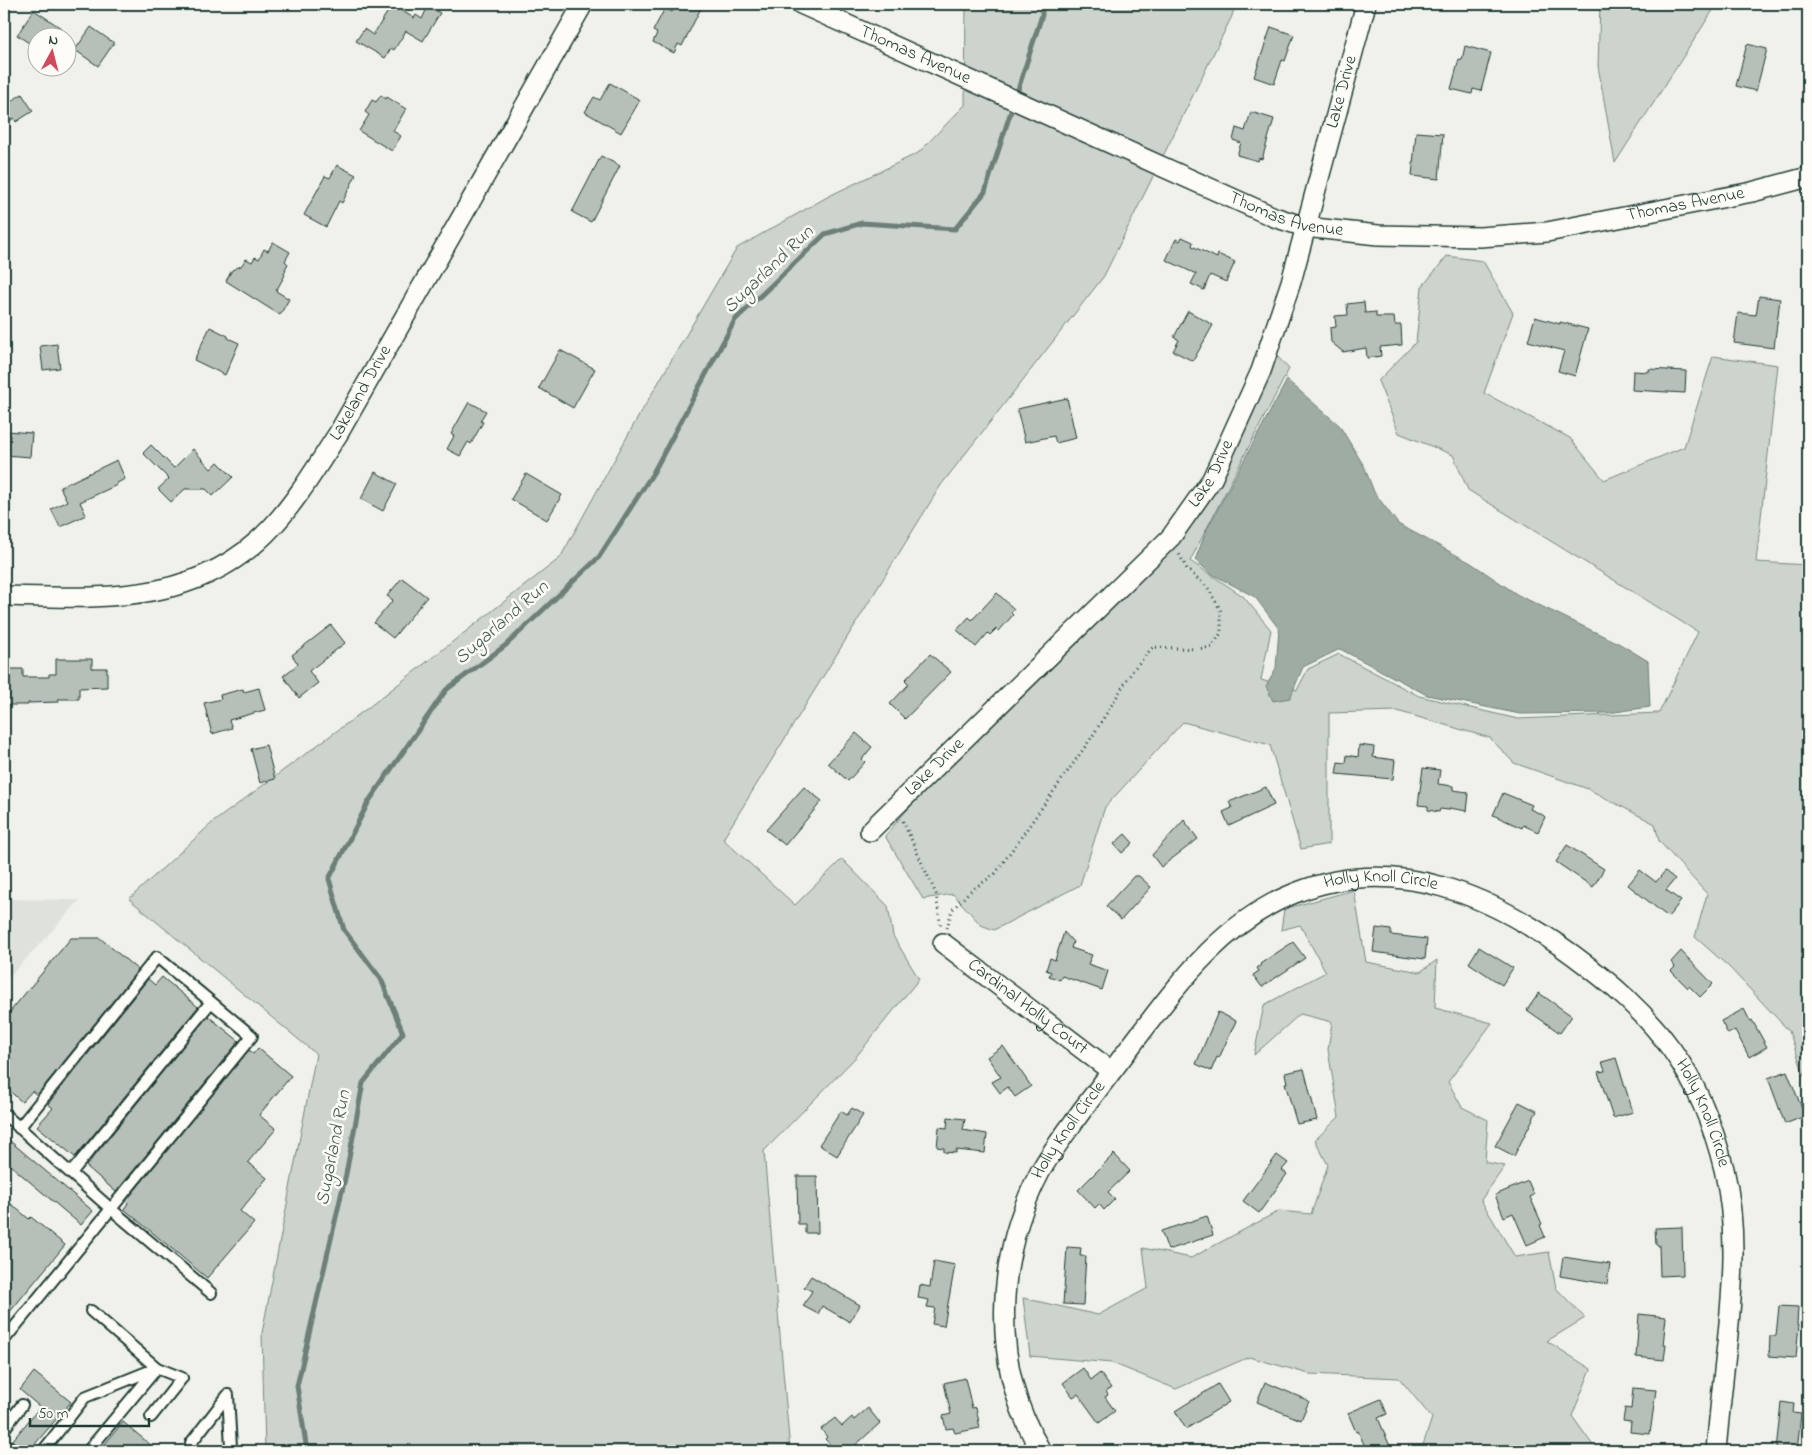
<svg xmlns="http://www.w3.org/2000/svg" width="1812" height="1455" viewBox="0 0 1812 1455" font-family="'Indie Flower',sans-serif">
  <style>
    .built { fill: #dfe2dc }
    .green { fill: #cdd3cd; stroke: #768880 }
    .water { fill: #9faca4; stroke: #6c8077 }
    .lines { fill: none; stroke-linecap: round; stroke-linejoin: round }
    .stream { stroke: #6c8077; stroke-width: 5 }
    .building { fill: #b6bfb8; stroke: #1f3d34 }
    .service-casing { stroke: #1f3d34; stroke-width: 14 }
    .minor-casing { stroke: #1f3d34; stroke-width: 22 }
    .path { stroke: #1f3d34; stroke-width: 3; stroke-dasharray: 1 4; stroke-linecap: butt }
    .service { stroke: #fdfcf7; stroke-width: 10 }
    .minor { stroke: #fdfcf7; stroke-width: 19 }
    .labels { text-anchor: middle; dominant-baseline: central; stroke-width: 5; stroke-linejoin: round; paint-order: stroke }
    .street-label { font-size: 18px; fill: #1f3d34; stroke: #fdfcf7 }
    .water-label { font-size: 19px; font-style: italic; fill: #455e56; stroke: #fdfcf7 }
  </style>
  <rect width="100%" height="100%" fill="#f0f1eb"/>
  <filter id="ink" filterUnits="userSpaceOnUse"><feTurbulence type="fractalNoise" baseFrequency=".02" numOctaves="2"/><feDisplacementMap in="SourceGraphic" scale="10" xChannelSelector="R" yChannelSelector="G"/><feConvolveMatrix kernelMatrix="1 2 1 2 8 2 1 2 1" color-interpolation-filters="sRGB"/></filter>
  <g filter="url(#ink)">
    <path class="built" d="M4 899 80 900 4 983Z"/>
    <path class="green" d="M966 4H1235L1232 16 1104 276 941 485 723 839 795 905 842 859 888 906 893 936 919 979 855 1058 764 1151 790 1451H265L262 1333 316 1054 129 899 212 823 369 707 560 558 633 426 737 248 829 196 918 153 965 105Z
      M1600 4H1717L1615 163 1598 66Z
      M1447 256 1483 261 1513 313 1484 393 1570 438 1604 480 1684 447 1713 356 1778 365 1756 562 1808 565V1086L1789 1031 1729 967 1695 937 1707 894 1659 841 1655 824 1588 789 1514 763 1490 738 1397 711 1329 713V844L1301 849 1270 745 1183 722 1105 807 1080 885 994 930 981 925 953 894 923 899 885 836 906 811 1178 539 1275 354 1289 369 1190 561 1243 596 1271 630 1261 680 1297 690 1308 669 1339 654 1419 696 1518 719 1659 713 1698 632 1468 490 1453 455 1399 433 1378 381 1416 342 1422 287Z
      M1354 890 1366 962 1420 972 1437 960 1435 1008 1492 1023 1448 1082 1462 1107 1488 1120 1485 1162 1505 1166 1481 1200 1515 1257 1549 1252 1556 1288 1585 1318 1547 1341 1591 1369 1572 1416 1597 1451H1421L1432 1418 1399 1378 1309 1374 1249 1357 1176 1389 1112 1363 1030 1356 1023 1298 1098 1315 1148 1288 1143 1248 1191 1258 1279 1211 1311 1214 1328 1165 1315 1140 1339 1117 1328 1050 1332 1022 1300 1014 1254 1055 1264 1005 1326 972 1300 925 1281 930 1284 909Z"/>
    <path class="water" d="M1287 380 1339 425 1364 466 1374 492 1398 524 1471 563 1518 595 1620 644 1648 661 1650 707 1608 713 1520 714 1427 695 1340 649 1303 667 1290 698 1273 701 1266 686 1276 668 1279 629 1255 597 1210 573 1195 560 1207 529Z"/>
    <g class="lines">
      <path class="stream" d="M307 1451 297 1386 346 1174 363 1083 403 1033 381 979 344 930 329 879 369 801 446 690 506 645 599 557 653 473 735 320 825 234 862 223 955 229 985 192 1042 15V4"/>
    </g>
    <path class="building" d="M677 4H703L682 46 678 44 674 53 653 42 657 33 653 31 665 8 672 12Z
      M392 5 414 18 416 15 422 19 428 6 440 13 423 41 406 31 394 50 391 48 385 58 356 41 364 29 373 35Z
      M34 10 61 28 54 38H38V49L17 35Z
      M91 27 114 43 98 66 75 50Z
      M1271 27 1294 35 1285 61 1282 60 1274 84 1254 77Z
      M1747 44 1767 49 1756 91 1736 86Z
      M1465 46 1491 53 1481 91 1473 89 1472 94 1451 89 1459 59 1462 60Z
      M610 83 640 100 621 133 585 112 594 97 600 100Z
      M22 94 33 111 16 122 14 118 4 125V106Z
      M381 95 386 99 387 97 406 109 393 131 401 136 392 151 359 131 369 115 365 112 372 100 376 102Z
      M1251 112 1274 119 1262 159 1259 158 1258 161 1237 155 1241 143 1233 140 1236 128 1245 131Z
      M1416 132 1443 134 1439 179 1412 176Z
      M601 156 620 166 591 222 572 212Z
      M337 165 356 175 342 203 339 201 326 227 304 215 325 176 330 178Z
      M1182 237 1193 242 1192 246 1217 258 1218 254 1235 262 1226 282 1210 275 1204 290 1191 284 1196 274 1166 260 1176 239 1180 241Z
      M273 242 290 252 285 261 288 264 285 269 286 270 284 274 285 275 276 291 289 299 280 315 226 281 232 270 241 266 246 259 252 262 255 257 259 259 264 249 268 251Z
      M1759 296 1780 299 1774 348 1734 343 1738 313 1756 315Z
      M1364 302 1365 313 1376 312V317H1394L1395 325H1401L1402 345 1380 347 1381 356 1367 358 1366 348 1343 352 1331 342 1330 328 1336 327 1335 316 1348 315 1347 304Z
      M1188 311 1213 325 1193 361 1173 351 1179 340 1174 337Z
      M1535 317 1560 324V322L1588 329 1575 376 1558 371 1564 351 1528 341Z
      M210 327 228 336V338L239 343 225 375 194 360Z
      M57 344 60 368 43 370 40 346Z
      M560 350 595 369 573 408 539 388Z
      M1649 369 1686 371 1685 393 1632 390 1633 371 1649 372Z
      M1067 398 1076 438 1056 443 1054 436 1025 442 1017 409Z
      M469 402 486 411 480 421 483 422 471 444 468 442 460 456 447 449 454 436 451 434Z
      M7 431 32 433 30 457 5 455Z
      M151 445 174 468 193 449 211 469 218 462 233 477 213 496 206 489H185L171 502 158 489 169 479 143 453Z
      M117 460 125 479 117 483V485L80 502 86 515 60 527 51 509 67 501 60 487Z
      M375 472 397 484 383 511 361 499Z
      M526 474 562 495 547 520 511 499Z
      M402 578 427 597 393 638 374 623 393 600 387 596Z
      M997 593 1014 609 1011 613 1013 615 999 631 996 629 990 635 988 633 976 647 957 630 969 617 972 620Z
      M331 625 345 643 309 671 318 683 299 698 283 676 298 664 292 655Z
      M930 654 951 672 905 719 890 704 909 684 905 680Z
      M56 659H92V668H107V687L79 688V699H58L59 702 28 703V705H7V690H4V669H23V677H49V674H56Z
      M259 688 265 710 229 720 232 728 212 734 204 703 221 699 220 695 243 689 244 692Z
      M856 733 872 747 862 759 865 762 848 781 828 763Z
      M266 745 275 779 260 783 251 749Z
      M1359 745 1374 747 1373 757 1395 760 1393 779 1336 774 1338 762 1346 763 1347 755 1358 757Z
      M1423 768 1440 770 1438 784 1453 786V790L1468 792 1467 794H1469L1467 811 1449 808V810L1440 809 1439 812 1428 810V806L1418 805Z
      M804 787 822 801 785 845 766 830Z
      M1266 787 1274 805 1229 826 1223 812 1232 808 1229 802Z
      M1503 793 1532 805 1530 809 1543 815 1545 817 1538 832 1523 825 1522 828 1493 815Z
      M1184 820 1198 839 1161 867 1152 855Z
      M1125 834 1133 843 1122 853 1114 844Z
      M1567 845 1604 869 1593 887 1556 862Z
      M1640 870 1656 882 1665 871 1675 879 1666 890 1681 901 1668 917 1628 885Z
      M1134 876H1139L1151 887 1121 920 1106 906Z
      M1376 928 1391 930V935L1427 939 1425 959 1373 952Z
      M1064 932 1073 942 1071 948 1092 955 1088 964 1108 971 1102 990 1062 976 1060 980 1049 976 1051 972 1046 970 1050 958 1055 960Z
      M71 938H100L138 970 37 1095 32 1091 22 1102 4 1086V1019Z
      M1293 942 1305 958 1262 987 1253 975 1259 971 1257 968 1261 965 1260 964Z
      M1479 947 1513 968 1502 985 1469 963Z
      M1681 951 1713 984 1700 997 1689 986 1688 988 1671 971 1675 967 1671 962Z
      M162 977 198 1007 75 1157 37 1126 53 1108 48 1104 148 979 155 985Z
      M1539 993 1572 1016 1560 1033 1527 1010Z
      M1744 1009 1750 1021 1752 1020 1767 1047 1749 1057 1735 1030 1728 1034 1721 1021Z
      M1218 1012 1236 1021 1219 1058 1217 1057 1211 1071 1196 1064Z
      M208 1016 239 1041 116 1192 86 1166Z
      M1003 1046 1031 1086 1015 1097 1008 1087 1000 1093 992 1082 1001 1077 987 1057Z
      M258 1048 291 1076 259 1115 276 1129 248 1162 267 1178 240 1211 254 1223 207 1278 124 1209 128 1203 126 1201 249 1050 253 1054Z
      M1616 1058 1633 1112 1613 1118 1598 1072 1605 1071 1602 1062Z
      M1304 1069 1317 1120 1297 1124 1285 1083H1287L1285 1073Z
      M1787 1071 1805 1116 1785 1124 1768 1078Z
      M1519 1102 1537 1111 1514 1156 1495 1146Z
      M852 1108 863 1115 837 1156 819 1145 841 1111 847 1115Z
      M948 1117 965 1119 963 1130 987 1134 985 1153 956 1150V1153L944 1152V1148L937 1147 939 1127 947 1128Z
      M4 1136 93 1211 81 1225 4 1160Z
      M1114 1154 1130 1171 1108 1192 1115 1199 1104 1210 1099 1204 1095 1208 1078 1190Z
      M1277 1155 1288 1163 1282 1170 1287 1174 1259 1213 1243 1201Z
      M797 1176H817L818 1233H805V1224H798Z
      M1528 1181 1534 1195 1530 1197 1542 1224 1540 1225 1545 1237 1527 1245 1513 1213 1504 1217 1495 1195Z
      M4 1198 29 1219 31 1217 65 1245 4 1319Z
      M1207 1216 1213 1235 1168 1250 1161 1231Z
      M1682 1227 1683 1275 1660 1276 1659 1245H1656L1655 1228Z
      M1067 1247 1081 1248 1080 1256H1086L1083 1305 1063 1304Z
      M1563 1257 1610 1264 1607 1284 1560 1276Z
      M934 1261 955 1265 944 1326 932 1324 935 1308 927 1307 929 1300 918 1298 920 1285 930 1287Z
      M811 1276 860 1305 850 1322 822 1306 818 1314 803 1306 812 1291 804 1287Z
      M1779 1306 1798 1307 1797 1324H1799L1796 1358 1769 1356 1770 1336H1776Z
      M1639 1314 1666 1317 1663 1345H1666L1664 1360 1636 1357Z
      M1083 1368 1091 1380 1100 1373 1111 1388 1106 1391 1108 1395 1105 1397 1115 1411 1099 1423 1078 1394 1073 1397 1063 1383Z
      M34 1372 71 1402 29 1451H21L19 1446 12 1441 40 1407 20 1390Z
      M965 1378 972 1408 976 1407 980 1428 955 1433 953 1428 946 1429 943 1416 951 1414 944 1383Z
      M1265 1382 1309 1401 1301 1420 1257 1402Z
      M1218 1384 1229 1402 1186 1429 1175 1411Z
      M1633 1388 1656 1390 1650 1434 1630 1432 1631 1422 1623 1421 1625 1408 1631 1409Z
      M1381 1399 1387 1414 1378 1418 1392 1451H1367L1358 1431 1356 1432 1348 1413Z
      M1781 1402 1794 1404 1793 1413 1801 1414 1797 1451H1776Z
      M868 1408 880 1423 849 1451H836L825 1439 827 1437 821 1429 835 1418 842 1426 852 1417 854 1420Z
      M123 1422 158 1451H99Z"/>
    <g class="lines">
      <defs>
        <path id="service" d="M4 1114 111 1209 211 1293
          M71 1173 211 1002
          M4 1340 252 1036 157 957 19 1128
          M4 1429 22 1405
          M4 1443 14 1451
          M191 1443 228 1395 231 1447 228 1451
          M43 1451 85 1397 157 1368 91 1311
          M88 1451 157 1368 182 1378 151 1417"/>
        <g id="minor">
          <path id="s1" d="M801 4 1274 217 1305 227 1378 235 1480 237 1547 232 1752 192 1808 177"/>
          <path id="s2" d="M4 596C102 598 199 606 272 527 298 499 317 466 338 434L583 4"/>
          <path id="s3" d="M870 831 1171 537 1212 479 1261 371 1291 282 1366 4"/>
          <path id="s4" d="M943 943 1111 1071"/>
          <path id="s5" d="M1041 1451C990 1366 995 1258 1040 1172 1052 1150 1068 1130 1083 1109 1100 1087 1117 1064 1134 1042 1179 983 1224 921 1295 893 1396 853 1491 895 1573 955 1611 983 1645 1012 1672 1050 1697 1085 1714 1128 1724 1169 1738 1228 1733 1285 1727 1344 1723 1380 1719 1416 1716 1451"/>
        </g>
      </defs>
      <use href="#service" class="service-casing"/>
      <use href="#minor" class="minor-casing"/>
      <path class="path" d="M903 821 936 894 941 928
        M947 928 952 910 969 892 995 874 1092 737 1133 670 1153 647 1198 649 1212 647 1221 633V611L1208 588 1187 569 1178 552"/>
      <use href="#service" class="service"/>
      <use href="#minor" class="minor"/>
    </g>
  </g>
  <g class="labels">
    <g class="street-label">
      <text stroke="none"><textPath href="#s1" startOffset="125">Thomas Avenue</textPath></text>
      <text stroke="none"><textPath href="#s3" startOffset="901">Lake Drive</textPath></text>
      <text stroke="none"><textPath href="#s1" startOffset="935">Thomas Avenue</textPath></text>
      <text stroke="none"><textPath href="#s1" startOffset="530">Thomas Avenue</textPath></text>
      <text stroke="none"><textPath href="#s2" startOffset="448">Lakeland Drive</textPath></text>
      <text stroke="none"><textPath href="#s3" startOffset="496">Lake Drive</textPath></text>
      <text stroke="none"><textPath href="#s3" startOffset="91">Lake Drive</textPath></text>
      <text stroke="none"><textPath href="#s5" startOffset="762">Holly Knoll Circle</textPath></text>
      <text stroke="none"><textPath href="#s4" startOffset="106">Cardinal Holly Court</textPath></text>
      <text stroke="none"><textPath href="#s5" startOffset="1181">Holly Knoll Circle</textPath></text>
      <text stroke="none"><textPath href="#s5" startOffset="342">Holly Knoll Circle</textPath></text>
    </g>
    <g class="water-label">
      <text transform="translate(769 270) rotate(-44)">Sugarland Run</text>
      <text transform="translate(502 623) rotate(-41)">Sugarland Run</text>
      <text transform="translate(334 1148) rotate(-79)">Sugarland Run</text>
    </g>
  </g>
  <rect width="1812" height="1455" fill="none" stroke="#fdfcf7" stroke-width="20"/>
  <rect x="10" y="10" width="1792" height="1435" fill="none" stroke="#1f3d34" stroke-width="2" filter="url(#ink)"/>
  <g transform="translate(52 52) rotate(7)"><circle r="24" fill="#fdfcf7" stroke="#a4b0a9"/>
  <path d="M0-4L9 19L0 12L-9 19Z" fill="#d1495b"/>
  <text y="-8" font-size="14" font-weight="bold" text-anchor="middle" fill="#1f3d34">N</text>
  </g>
  <path d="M30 1418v8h119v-8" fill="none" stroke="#1f3d34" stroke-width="2.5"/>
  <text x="38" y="1418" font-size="15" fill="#1f3d34" stroke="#fdfcf7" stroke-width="4" paint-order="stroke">50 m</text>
</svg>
